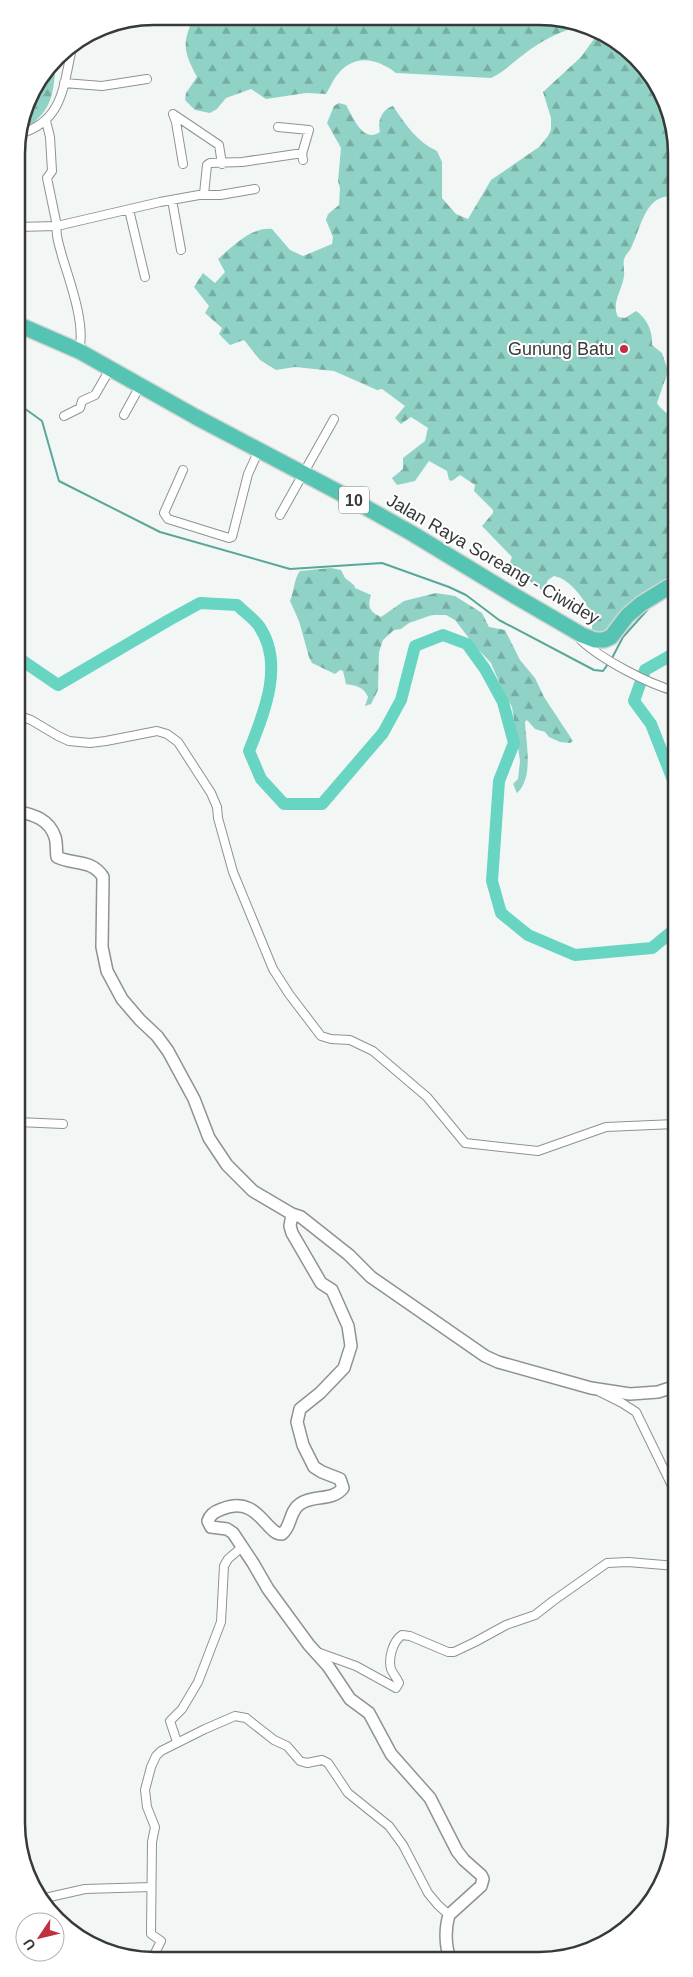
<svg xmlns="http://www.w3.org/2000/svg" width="693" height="1977" viewBox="0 0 693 1977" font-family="Helvetica,sans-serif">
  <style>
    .forest { fill: url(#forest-firs) }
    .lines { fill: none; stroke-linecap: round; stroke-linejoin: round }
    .stream { stroke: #5aa699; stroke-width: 2 }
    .river { stroke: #68d4c2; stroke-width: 12 }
    .street-casing { stroke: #8e9391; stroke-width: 10 }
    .secondary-casing { stroke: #8e9391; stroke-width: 14 }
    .highway-casing { stroke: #d3d4d4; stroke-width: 18 }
    .street { stroke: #fff; stroke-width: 8 }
    .secondary { stroke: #fff; stroke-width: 11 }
    .highway { stroke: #56c4b2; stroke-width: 15 }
    .poi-dot { fill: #c1303f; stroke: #fff; stroke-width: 2 }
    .labels { text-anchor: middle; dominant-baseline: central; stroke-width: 4; stroke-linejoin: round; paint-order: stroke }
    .shield { fill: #fff; stroke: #747575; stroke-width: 1 }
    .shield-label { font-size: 16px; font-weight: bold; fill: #383a3a }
    .poi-label { font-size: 18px; fill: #383a3a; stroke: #fff; text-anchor: end }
    .street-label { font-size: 18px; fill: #383a3a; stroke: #fff }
    .rim { fill: none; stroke: #383a3a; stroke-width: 2.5 }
  </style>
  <defs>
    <pattern id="forest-firs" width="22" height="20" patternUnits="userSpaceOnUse" patternTransform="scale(1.25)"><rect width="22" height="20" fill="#90d3c6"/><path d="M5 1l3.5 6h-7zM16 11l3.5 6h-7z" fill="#77aca2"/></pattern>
  </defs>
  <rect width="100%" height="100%" fill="#f2f7f6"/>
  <path class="forest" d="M194 17 493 18 498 20 504 19H566L580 26C559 32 540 41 523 55 512 63 504 72 491 78L396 73C378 59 355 53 338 74 333 79 330 88 326 94L306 93 266 99 251 89 226 98 217 109 210 113 195 110 185 100 186 93 197 77C183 51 182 43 194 17Z
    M597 35 637 57 674 127V203L671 196C644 196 641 229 631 248 630 251 626 254 625 257 622 263 625 270 624 276 622 291 611 303 618 317L625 318 636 311C647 318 653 332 652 345L662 353 668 371 657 403C661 410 668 413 674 419L669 439V446L675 449V580L612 632 595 637C590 630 593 626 592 618 589 603 569 578 554 576L548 580 543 591 509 565 512 557 482 526 493 513V510L474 491 475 485 460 475 452 481 449 480 447 471 429 461 415 481 397 485 392 478 403 469V458L425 441 428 428 411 417 401 424 395 418 405 406 382 389 377 390 334 371 295 367 276 370 260 360 244 340 230 345 219 334 222 328 205 313 209 306 194 287 203 273 215 283 225 272 218 259C233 246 251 227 272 229L290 250 303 256 332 244 333 237 326 220 328 214 339 205 340 188 338 181 341 148 327 123 334 106 339 103 346 105C353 117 363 144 380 132 377 121 382 109 393 106 405 124 417 142 437 151L442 162V198L456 214 468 219 491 180 539 147 548 136 551 130V118L543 92 581 57Z
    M53 63C56 69 55 75 54 82 51 108 43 114 25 131H20L31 93Z
    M331 568 341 570 345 578 354 585 355 588 371 595C367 607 370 612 381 617L404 601 436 593 455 596 482 613 489 627 505 630 520 660 535 678 544 697 573 741 570 743 560 742 549 737 545 732 535 729 527 720 525 722C526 743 534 778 517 793L513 784 518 779 520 761 512 707 503 691 491 663 475 646 455 620 446 615H432L409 623 401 629 394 630 383 640 379 652 378 690 371 704 365 706 368 697C363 686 356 686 346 684L343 671 340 670 335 674 312 663 309 657 299 621 290 601C294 592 294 578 300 571Z"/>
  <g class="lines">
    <path class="stream" d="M17 403 42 421 59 481 160 532 290 569 382 563 449 587 466 595 499 620 594 670 603 671 608 664
      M611 660 623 637 649 608"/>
    <path class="river" d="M675 653 645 670 634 701 651 724 675 785
      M17 657 58 685 169 620 200 603 237 605C244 612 253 618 259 626 285 664 264 713 249 751L261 779 284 804H322L383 733 401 700 415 646 443 635 467 644 485 669 503 702 514 743 499 781 492 881 501 913 528 935 575 955 652 948 675 929"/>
    <defs>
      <path id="street" d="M64 83 102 86 147 79
        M278 127 309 130 302 154
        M19 134C65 121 63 84 73 44
        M183 164 176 122 173 114 219 145 222 164
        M204 194 207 165 210 163 242 162 296 154H302L303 160
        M172 200 181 250
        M129 210 145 277
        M17 227 57 226 47 178 52 171 50 137 46 121
        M79 351C86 325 70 282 62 256 60 247 55 236 57 226L160 202 199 195H220L255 189
        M124 415 140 386
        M64 416 80 408 82 401 95 395 110 369
        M183 470 164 513 168 519 229 538 232 537 248 474 259 450
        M280 515 334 419
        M581 640C601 659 648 684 675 691
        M17 715 31 720 58 736 69 741 90 743 106 741 157 731 167 734 178 742 211 793 217 807 218 818 233 872 273 969 289 994 321 1036 331 1039 350 1040 373 1051 427 1097 465 1143 538 1151 606 1127 675 1124
        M18 1122 63 1124
        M600 1392 622 1403 636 1412 676 1494
        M317 1652 356 1666 396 1688 399 1683C397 1678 393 1674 391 1669 388 1658 393 1641 402 1635L410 1636 448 1652H454L475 1642 506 1625 535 1615 553 1601 607 1563 628 1562 676 1566
        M177 1742 170 1721 182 1709 198 1682 221 1622 224 1566 228 1559 242 1547
        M45 1898 85 1889 151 1887
        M182 1958 174 1956 159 1958 155 1953 161 1941 151 1934 152 1842 155 1827 147 1807 145 1790 151 1767 156 1756 161 1751 205 1729 235 1716 246 1718 274 1740 287 1746 300 1761 307 1763 322 1760 328 1763 348 1793 389 1826 403 1845 428 1893 438 1905 449 1915"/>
      <path id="secondary" d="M17 811C34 815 49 819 55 837 57 843 56 851 57 857 73 865 92 859 103 877L102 947 107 971 122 999 140 1020 157 1036 168 1051 194 1099 209 1138 227 1165 253 1191 292 1214 301 1217 349 1255 371 1277 485 1356 498 1362 591 1388 630 1394 658 1392 676 1386
        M292 1214 290 1226 292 1233 321 1283 332 1290 348 1326 351 1346 344 1368 320 1393 300 1409 297 1422 303 1445 314 1467 322 1472 340 1479 343 1488C332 1502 314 1494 300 1504 289 1511 292 1526 282 1534 266 1535 258 1494 222 1509 216 1511 210 1514 208 1521L211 1527 227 1529 233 1533 253 1563 268 1589 309 1645 328 1666 350 1699 369 1713 391 1754 430 1798 457 1851 464 1860 481 1875 483 1879 481 1886 449 1915C445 1928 445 1946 450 1958"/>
      <path id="highway" d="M17 324 79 351 196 417 342 494 413 534 515 596 582 635 595 640H604L611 637 627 616 641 604 675 583"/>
    </defs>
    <use href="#street" class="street-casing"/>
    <use href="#secondary" class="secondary-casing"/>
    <use href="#highway" class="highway-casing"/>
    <use href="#street" class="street"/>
    <use href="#secondary" class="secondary"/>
    <use href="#highway" class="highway"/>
  </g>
  <circle class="poi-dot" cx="624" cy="349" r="5"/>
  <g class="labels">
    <rect class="shield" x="339" y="486.5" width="30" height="27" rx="4"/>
    <g class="shield-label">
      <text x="354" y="500">10</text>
    </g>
    <g class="poi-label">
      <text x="614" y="349">Gunung Batu</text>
    </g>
    <g class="street-label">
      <text transform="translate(493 559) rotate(30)">Jalan Raya Soreang - Ciwidey</text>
    </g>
  </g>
  <path d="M0 0H693V1977H0ZM154 25H539A129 129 0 0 1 668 154V1823A129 129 0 0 1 539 1952H154A129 129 0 0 1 25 1823V154A129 129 0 0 1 154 25Z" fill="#fff" fill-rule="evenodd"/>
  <path class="rim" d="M154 25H539A129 129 0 0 1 668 154V1823A129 129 0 0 1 539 1952H154A129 129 0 0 1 25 1823V154A129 129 0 0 1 154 25Z"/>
  <g transform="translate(40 1937) rotate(235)"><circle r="24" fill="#ffffff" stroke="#afb0b0"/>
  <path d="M0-4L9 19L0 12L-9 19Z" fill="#c1303f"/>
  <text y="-8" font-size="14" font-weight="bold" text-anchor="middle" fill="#383a3a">U</text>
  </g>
</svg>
